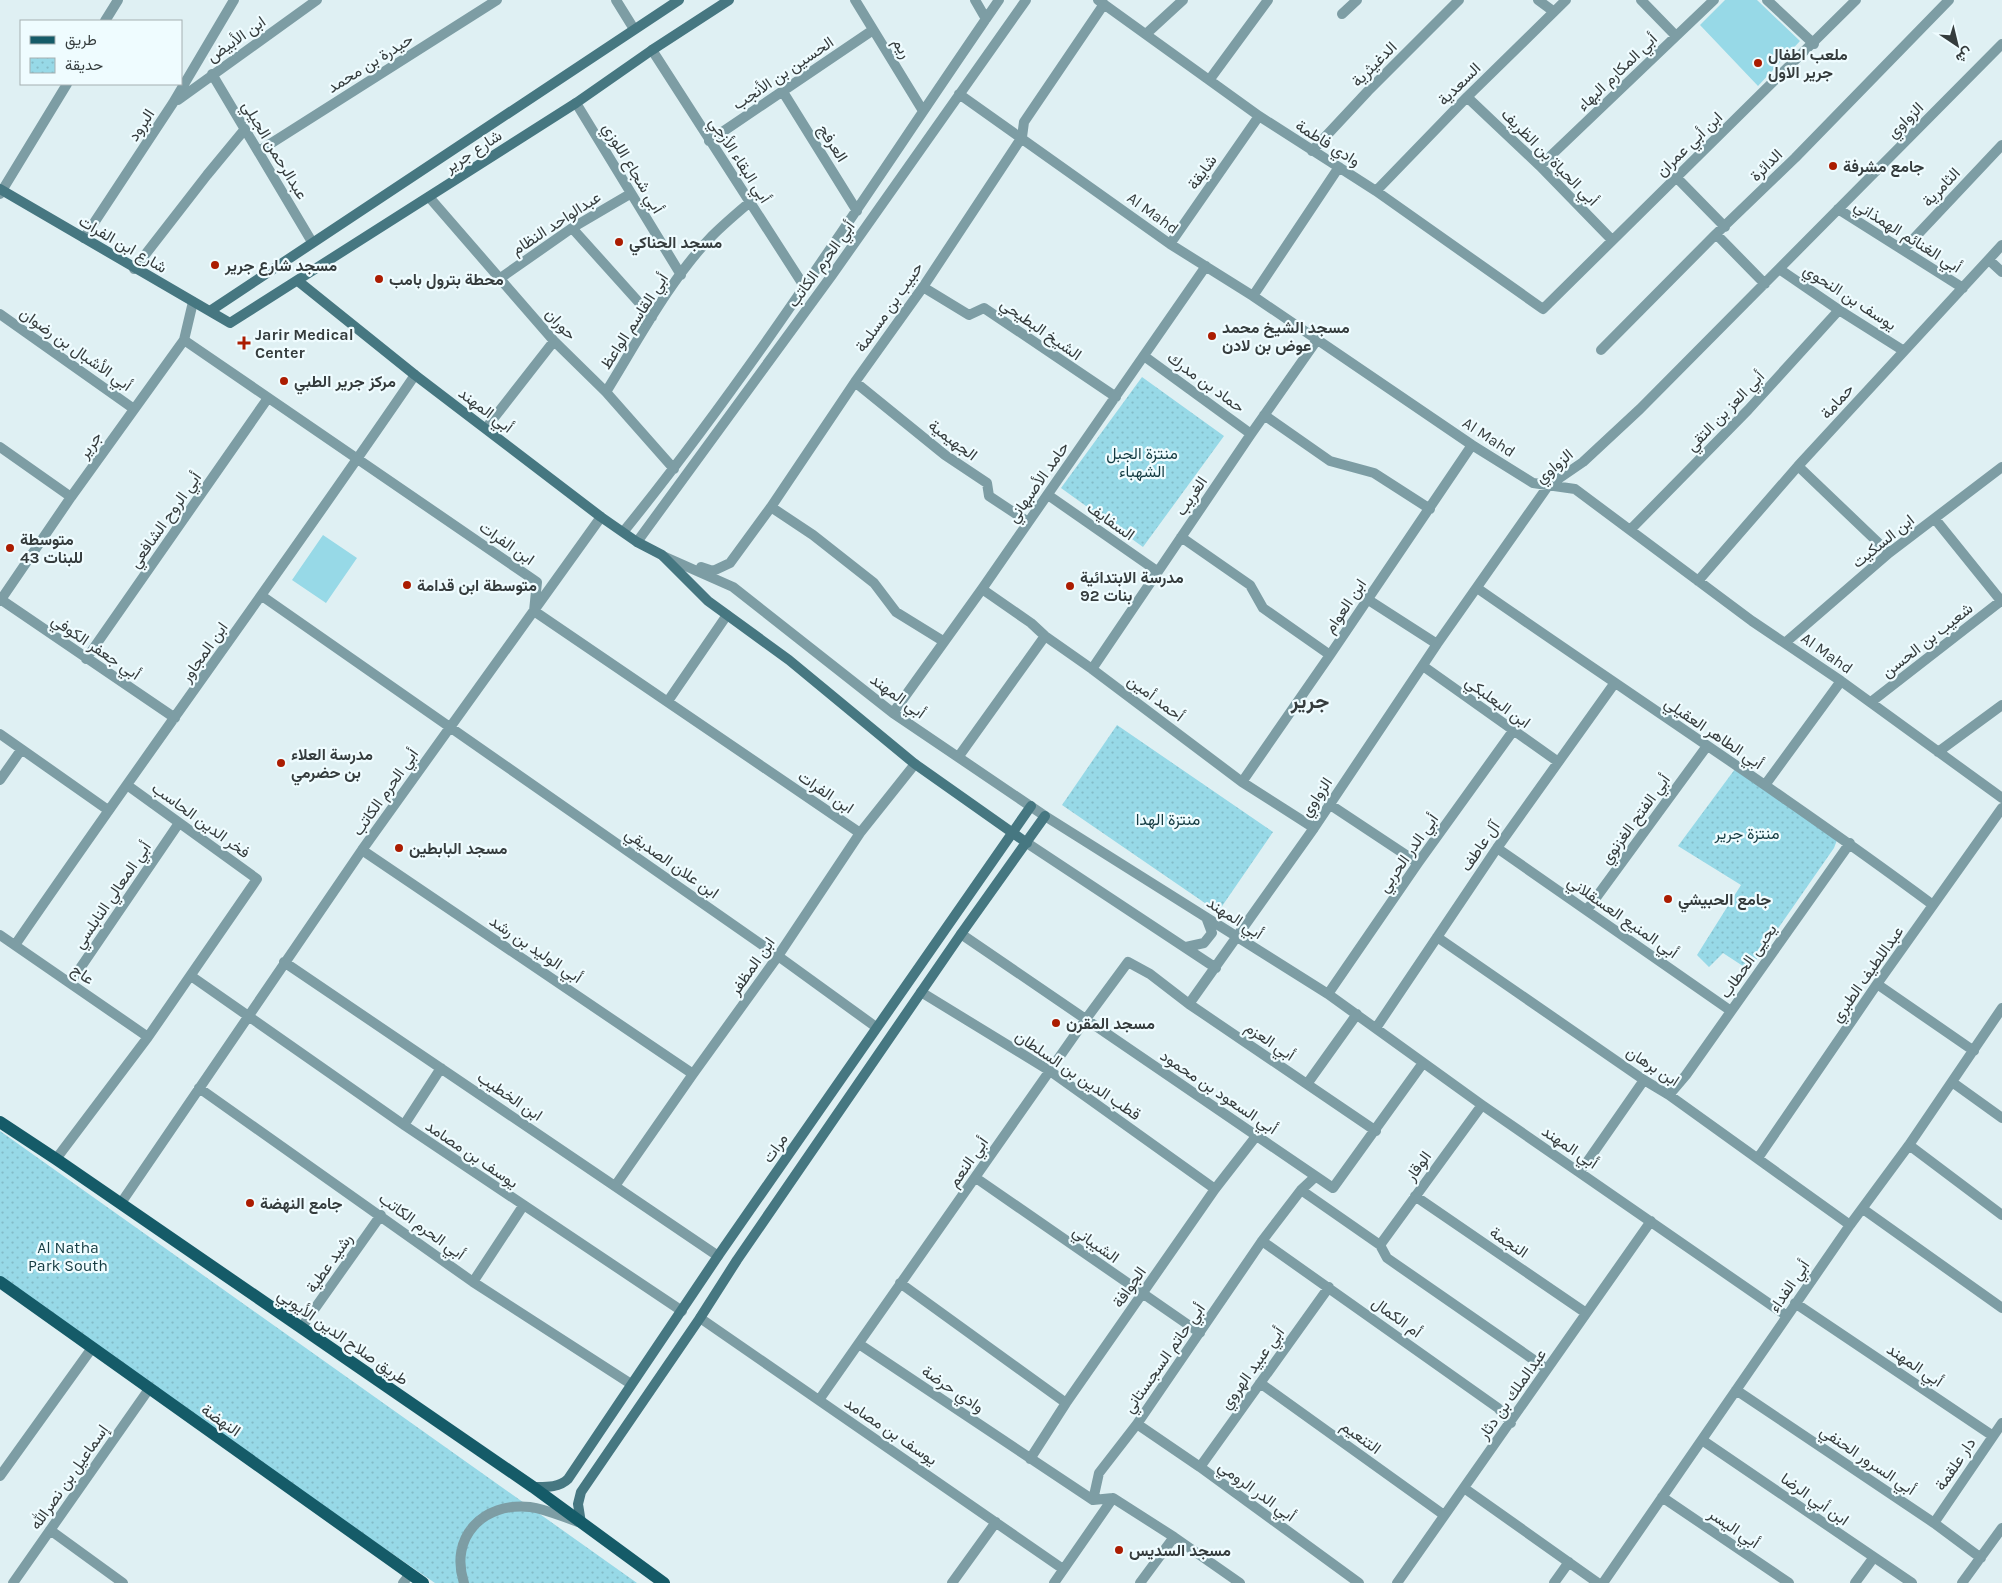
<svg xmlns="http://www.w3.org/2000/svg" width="2002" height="1583" viewBox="0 0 2002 1583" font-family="Karla,Vazirmatn,sans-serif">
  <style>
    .park { fill: url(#park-dots) }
    .pitch { fill: #97d9e7 }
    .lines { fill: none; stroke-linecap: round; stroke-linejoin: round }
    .street { stroke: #7d9da4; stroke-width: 10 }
    .secondary { stroke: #467781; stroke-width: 10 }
    .primary { stroke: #155b68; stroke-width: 12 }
    .poi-dot { fill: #ab1c01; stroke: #effcff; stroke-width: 2 }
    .labels { text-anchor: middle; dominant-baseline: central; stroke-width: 4.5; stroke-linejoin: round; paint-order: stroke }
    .street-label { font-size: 16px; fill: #353c3d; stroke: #effcff }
    .poi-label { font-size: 16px; font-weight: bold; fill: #353c3d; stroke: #effcff; text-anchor: start }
    .park-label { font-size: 16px; fill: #143b42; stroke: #effcff }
    .district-label { font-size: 21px; font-weight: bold; fill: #353c3d; stroke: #effcff }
  </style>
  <defs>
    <pattern id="park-dots" width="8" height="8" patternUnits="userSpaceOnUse" patternTransform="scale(1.25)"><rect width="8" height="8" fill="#97d9e7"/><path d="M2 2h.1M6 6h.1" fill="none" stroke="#83bbc7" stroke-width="1.8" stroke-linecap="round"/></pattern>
  </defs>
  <rect width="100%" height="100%" fill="#dff0f3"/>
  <path class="park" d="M1142 377 1224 436 1143 547 1061 488Z
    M1117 725 1273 832 1218 912 1062 805Z
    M1735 769 1837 840 1834 848 1749 970 1723 953 1709 967 1697 955 1741 885 1678 846Z
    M0 1131 637 1583H435L0 1285Z"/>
  <path class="pitch" d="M1725 0H1757L1800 41 1758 86 1700 25Z
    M323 535 357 558 326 603 292 580Z"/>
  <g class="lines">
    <path class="street" d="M616 0 634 29
      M855 0 923 111
      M975 0 986 19
      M1098 0 1259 116 1376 191 1543 309 1856 0
      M1538 0 1553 11
      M1641 0 1676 36
      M1767 0 1814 44
      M1342 14 1357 0
      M105 21 118 0
      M1146 34 1183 0
      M652 50 804 286
      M212 74 312 242
      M1210 79 1268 0
      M783 92 857 211
      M959 94 1170 244 1253 296 1472 445 1533 483 1575 489 1752 621 1841 681 2002 798
      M1467 97 1540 166 1612 240
      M178 100 317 0
      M576 103 681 275
      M709 141 873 30
      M259 151 497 0
      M1312 151 1368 91 1459 0
      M1540 166 1714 0
      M1677 178 1725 227
      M1376 191 1467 97 1566 0
      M0 194 67 84
      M429 197 554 341 606 392 674 469
      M1838 209 1963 288
      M572 228 652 317
      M1716 234 1765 284
      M84 238 173 103 234 0
      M1170 244 1259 116
      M1903 250 2002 145
      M1989 260 2002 272
      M134 269 207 175 245 129
      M1779 269 1839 310 1904 351
      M499 279 572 228 630 194
      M923 287 969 315 984 308 1116 397
      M1253 296 1339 167
      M0 314 134 409
      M184 340 537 582 534 611 860 833
      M1601 350 1716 234 1795 158 1949 0
      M1144 356 1251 434
      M855 382 945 455 987 483 989 496 1028 522
      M606 392C637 342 671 278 712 236 724 224 737 213 750 202
      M1264 415 1330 461 1374 473 1430 509
      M486 428 554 341
      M0 447 71 497
      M1798 466 1889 553
      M1048 495 1157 571
      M771 507 813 535 874 583 896 612 943 641
      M1935 519 2002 602
      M1631 529 1748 410 1839 310
      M624 531C760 363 876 178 999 0
      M1181 537 1250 585 1263 608 1330 655
      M637 542 832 275 1026 0
      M663 556 733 587 893 713 1045 816 1328 994 1482 1105 1787 1316
      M701 567 713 571 730 563 771 507 855 382 923 287 1022 137 1024 122 1104 4
      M1698 581 1798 466 2002 245
      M1477 588C1629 694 1785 795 1933 905
      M982 589 1031 623 1045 636 1092 669 1242 782 1314 828
      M262 596 778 956 876 1027
      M0 599 175 718
      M1367 599 1437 644
      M0 601 71 497 184 340 193 302
      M1786 642 1889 553 2002 467
      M86 659 268 398
      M1423 666 1557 761
      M1092 669 1251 434 1317 340
      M668 701 727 615
      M1871 702 2001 601
      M893 713 982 589 1206 266
      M0 734 108 810
      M1938 752 2002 705
      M959 756 1045 636
      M0 780 21 750
      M1242 782 1330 655 1472 445
      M1765 785 1841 681
      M1329 804 1418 863
      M1027 843 1216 968
      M1497 848 1731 1011
      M362 850 693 1074
      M1587 910 1707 746
      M961 934 1333 1188 1423 1063
      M0 935 148 1037
      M1437 937 1644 1080 1669 1095 1850 1225
      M15 945C146 754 284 567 415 375
      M1186 947 1204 943 1212 933 1206 917
      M284 962 718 1256
      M191 976 404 1125 682 1311
      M70 983 179 823
      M1877 984 1974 1051
      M921 992 1050 1071 1215 1189
      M1328 994 1418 863 1513 731
      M1189 1004 1314 828 1437 644 1548 486 1583 462 1640 409 2002 44
      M1376 1028 1497 848 1614 684
      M1952 1082 2002 1118
      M1307 1084 1357 1014
      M199 1088 473 1282 631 1384
      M1669 1095 1686 1075 1850 843
      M404 1125 441 1068
      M1909 1145 2002 1215
      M1758 1158 1877 984 2002 808
      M56 1159 148 1037 257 879 127 785
      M1580 1172 1644 1080
      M976 1178 1200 1333
      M615 1186 693 1074 778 956 860 833 915 764
      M1301 1190 1380 1245 1387 1258 1547 1369
      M1415 1196 1586 1313
      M121 1203 362 850 601 517
      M1863 1209 2002 1308
      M1262 1241 1498 1408 1511 1423
      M1380 1245 1482 1105
      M473 1282 523 1206
      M900 1283 1066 1403
      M1795 1303 1993 1436
      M700 1318 1063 1569
      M301 1328 381 1215
      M859 1344 1093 1500 1099 1473 1137 1424 1262 1241 1301 1190 1315 1177
      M1260 1383 1444 1515
      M1736 1390 1934 1523 1981 1558
      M819 1400 1086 1019 1128 962 1150 974 1189 1004 1376 1131
      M1137 1424 1200 1467 1359 1583
      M1702 1440 1912 1583
      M1030 1459 1066 1403 1215 1189 1257 1135
      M1200 1467 1329 1287
      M0 1476 92 1348
      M1464 1488 1598 1583
      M1662 1497 1789 1583
      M1093 1500 1113 1498 1174 1537 1240 1583
      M1934 1523 2002 1423
      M50 1530 123 1583
      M13 1583 149 1389
      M403 1583 410 1574
      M464 1583C449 1537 483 1502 530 1507 546 1509 563 1517 578 1522
      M952 1583 996 1522
      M1054 1583 1113 1498
      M1140 1583 1174 1537
      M1397 1583 1651 1221
      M1554 1583 1569 1562
      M1603 1583 1850 1225 1909 1145 2002 1008
      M1855 1583 1874 1557
      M1962 1583 2002 1528"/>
    <path class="secondary" d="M0 189 230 323 576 103 652 50 729 0
      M298 281 415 375 601 517 637 542 662 555 708 601 789 660 915 764 1027 843
      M210 311 679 0
      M533 1487C545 1487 559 1488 568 1479L718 1256 1031 806
      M581 1523 578 1504 581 1492 700 1318 737 1260 961 934 1045 816"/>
    <path class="primary" d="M0 1122 56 1159 533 1487 664 1583
      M0 1282 423 1583"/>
  </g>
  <g class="poi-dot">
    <circle cx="1758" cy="63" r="5"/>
    <circle cx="1833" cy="166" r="5"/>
    <circle cx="619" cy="242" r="5"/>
    <circle cx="215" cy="265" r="5"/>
    <circle cx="379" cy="279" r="5"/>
    <circle cx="1212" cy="336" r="5"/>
    <path d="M241.5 335.5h5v5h5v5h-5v5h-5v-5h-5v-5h5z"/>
    <circle cx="284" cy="381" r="5"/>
    <circle cx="10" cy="548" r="5"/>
    <circle cx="407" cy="585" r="5"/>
    <circle cx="1070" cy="586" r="5"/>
    <circle cx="281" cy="763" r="5"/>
    <circle cx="399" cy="848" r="5"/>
    <circle cx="1668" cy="899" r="5"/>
    <circle cx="1056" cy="1023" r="5"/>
    <circle cx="250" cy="1203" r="5"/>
    <circle cx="1119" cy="1550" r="5"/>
  </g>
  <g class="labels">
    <g class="street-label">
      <text transform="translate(236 39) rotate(-35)">ابن الأبيض</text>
      <text transform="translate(902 48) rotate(59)">ريم</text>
      <text transform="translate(370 63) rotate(-32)">حيدرة بن محمد</text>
      <text transform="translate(1374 64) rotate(-45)">الدغيثرية</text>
      <text transform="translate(1617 72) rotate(-44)">أبي المكارم البهاء</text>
      <text transform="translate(783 73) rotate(-34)">الحسين بن الأنجب</text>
      <text transform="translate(1459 84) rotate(-45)">السعدية</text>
      <text transform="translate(1905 120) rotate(-45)">الزواوي</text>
      <text transform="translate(141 125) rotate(-57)">البرود</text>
      <text transform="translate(833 143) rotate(58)">العرفج</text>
      <text transform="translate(1328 143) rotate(32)">وادي فاطمة</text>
      <text transform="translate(1689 144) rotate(-44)">ابن أبي عمران</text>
      <text transform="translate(275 150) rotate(59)">عبدالرحمن الجيلي</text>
      <text transform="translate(473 151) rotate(-33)">شارع جرير</text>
      <text transform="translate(1550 157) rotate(45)">أبي الحياة بن الظريف</text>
      <text transform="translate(740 160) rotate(57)">أبي البقاء الأزجي</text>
      <text transform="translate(1766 165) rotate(-45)">الدائرة</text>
      <text transform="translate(633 168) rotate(59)">أبي شجاع اللوزي</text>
      <text transform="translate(1202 172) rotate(-55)">شايقة</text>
      <text transform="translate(1941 187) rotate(-47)">الثامرية</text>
      <text transform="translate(1153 213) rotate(36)">Al Mahd</text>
      <text transform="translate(556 223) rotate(-33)">عبدالواحد النظام</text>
      <text transform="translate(1908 236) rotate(32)">أبي الغنائم الهمذاني</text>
      <text transform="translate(123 244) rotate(30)">شارع ابن الفرات</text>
      <text transform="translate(821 264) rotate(-54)">أبي الحرم الكاتب</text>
      <text transform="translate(1850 297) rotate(33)">يوسف بن النحوي</text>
      <text transform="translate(889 307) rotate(-55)">حبيب بن مسلمة</text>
      <text transform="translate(634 321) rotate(-57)">أبي القاسم الواعظ</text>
      <text transform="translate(561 324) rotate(47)">حوران</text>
      <text transform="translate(1041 329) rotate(35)">الشيخ البطيحي</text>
      <text transform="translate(76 349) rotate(35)">أبي الأشبال بن رضوان</text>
      <text transform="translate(1206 382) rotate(36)">حماد بن مدرك</text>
      <text transform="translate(1837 401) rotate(-48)">حمامة</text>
      <text transform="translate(486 410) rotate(37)">أبي المهند</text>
      <text transform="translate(1725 411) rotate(-46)">أبي العز بن التقي</text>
      <text transform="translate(1489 437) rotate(33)">Al Mahd</text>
      <text transform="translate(953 440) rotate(37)">الجهيمية</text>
      <text transform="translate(90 445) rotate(-55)">جرير</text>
      <text transform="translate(1554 466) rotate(-40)">الزواوي</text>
      <text transform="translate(1038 482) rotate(-55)">حامد الأصبهاني</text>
      <text transform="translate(1191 496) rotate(-56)">الغريب</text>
      <text transform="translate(165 520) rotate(-55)">أبي الروح الشافعي</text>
      <text transform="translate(1111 521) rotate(35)">السفايف</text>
      <text transform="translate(1883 541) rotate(-39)">ابن السكيت</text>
      <text transform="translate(507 543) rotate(35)">ابن الفرات</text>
      <text transform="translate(1345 606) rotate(-56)">ابن العوام</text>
      <text transform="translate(1927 640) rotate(-38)">شعيب بن الحسن</text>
      <text transform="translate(96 647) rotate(34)">أبي جعفر الكوفي</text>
      <text transform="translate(204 652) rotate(-55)">ابن المجاور</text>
      <text transform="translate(1827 653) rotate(35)">Al Mahd</text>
      <text transform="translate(898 696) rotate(36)">أبي المهند</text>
      <text transform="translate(1156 698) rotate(37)">أحمد أمين</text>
      <text transform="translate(1498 702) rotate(36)">ابن البعلبكي</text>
      <text transform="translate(1714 733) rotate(34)">أبي الطاهر العقيلي</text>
      <text transform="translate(385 792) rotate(-55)">أبي الحرم الكاتب</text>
      <text transform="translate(826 792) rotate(34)">ابن الفرات</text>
      <text transform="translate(1316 797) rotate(-56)">الزواوي</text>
      <text transform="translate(1635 819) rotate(-54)">أبي الفتح الغزنوي</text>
      <text transform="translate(201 820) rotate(36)">فخر الدين الحاسب</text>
      <text transform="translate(1480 846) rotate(-56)">آل عاطف</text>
      <text transform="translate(1408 853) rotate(-55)">أبي الدر الحربي</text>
      <text transform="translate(672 863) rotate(35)">ابن علان الصديقي</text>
      <text transform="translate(112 895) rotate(-56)">أبي المعالي النابلسي</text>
      <text transform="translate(1623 917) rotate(35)">أبي المنيع العسقلاني</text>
      <text transform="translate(1235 918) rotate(33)">أبي المهند</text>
      <text transform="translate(536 949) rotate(34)">أبي الوليد بن رشد</text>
      <text transform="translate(1748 961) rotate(-55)">يحيى الحطاب</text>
      <text transform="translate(752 966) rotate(-55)">ابن المظفر</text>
      <text transform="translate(83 974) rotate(35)">عاج</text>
      <text transform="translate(1867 974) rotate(-55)">عبداللطيف الطبري</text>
      <text transform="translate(1270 1041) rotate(34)">أبي العزم</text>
      <text transform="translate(1653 1066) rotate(33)">ابن برهان</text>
      <text transform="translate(1078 1075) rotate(34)">قطب الدين بن السلطان</text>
      <text transform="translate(1219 1092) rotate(34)">أبي السعود بن محمود</text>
      <text transform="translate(510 1096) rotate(34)">ابن الخطيب</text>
      <text transform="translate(1570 1147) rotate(34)">أبي المهند</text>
      <text transform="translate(775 1148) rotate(-55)">مرات</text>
      <text transform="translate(472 1154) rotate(34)">يوسف بن مصامد</text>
      <text transform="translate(968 1162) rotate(-55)">أبي النعم</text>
      <text transform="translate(1418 1166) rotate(-54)">الوقار</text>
      <text transform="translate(422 1226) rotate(36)">أبي الحرم الكاتب</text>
      <text transform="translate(1509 1242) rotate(34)">النجمة</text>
      <text transform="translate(1096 1244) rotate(35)">الشيباني</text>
      <text transform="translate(329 1263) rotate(-55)">رشيد عطية</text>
      <text transform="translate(1789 1286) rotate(-56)">أبي الفداء</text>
      <text transform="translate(1129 1287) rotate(-55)">الجوافة</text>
      <text transform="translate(1397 1317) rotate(36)">أم الكمال</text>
      <text transform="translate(343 1337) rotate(35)">طريق صلاح الدين الأيوبي</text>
      <text transform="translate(1164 1358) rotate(-55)">أبي حاتم السجستاني</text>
      <text transform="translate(1915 1365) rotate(34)">أبي المهند</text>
      <text transform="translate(1252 1368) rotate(-54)">أبي عبيد الهروي</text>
      <text transform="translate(953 1389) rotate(34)">وادي حرضة</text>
      <text transform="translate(1512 1394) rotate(-55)">عبدالملك بن دثار</text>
      <text transform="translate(221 1420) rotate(35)">النهضة</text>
      <text transform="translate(891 1431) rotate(34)">يوسف بن مصامد</text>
      <text transform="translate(1361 1437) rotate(36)">التنعيم</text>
      <text transform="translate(1868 1460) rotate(34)">أبي السرور الحنفي</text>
      <text transform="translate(1955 1464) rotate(-56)">دار علقمة</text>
      <text transform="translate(69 1477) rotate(-55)">إسماعيل بن نصرالله</text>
      <text transform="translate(1257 1491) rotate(36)">أبي الدر الرومي</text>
      <text transform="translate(1815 1499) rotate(35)">ابن أبي الرضا</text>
      <text transform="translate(1734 1528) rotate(34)">أبي اليسر</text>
    </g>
    <g class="poi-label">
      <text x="1768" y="54">ملعب اطفال<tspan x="1768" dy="18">جرير الاول</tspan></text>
      <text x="1843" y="166">جامع مشرفة</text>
      <text x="629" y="242">مسجد الحناكي</text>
      <text x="225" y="265">مسجد شارع جرير</text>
      <text x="389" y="279">محطة بترول بامب</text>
      <text x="1222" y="327">مسجد الشيخ محمد<tspan x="1222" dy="18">عوض بن لادن</tspan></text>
      <text x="255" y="334">Jarir Medical<tspan x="255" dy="18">Center</tspan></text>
      <text x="294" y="381">مركز جرير الطبي</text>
      <text x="20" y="539">متوسطة<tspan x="20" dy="18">43 للبنات</tspan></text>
      <text x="1080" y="577">مدرسة الابتدائية<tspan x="1080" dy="18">92 بنات</tspan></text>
      <text x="417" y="585">متوسطة ابن قدامة</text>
      <text x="291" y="754">مدرسة العلاء<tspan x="291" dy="18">بن حضرمي</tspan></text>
      <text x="409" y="848">مسجد البابطين</text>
      <text x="1678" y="899">جامع الحبيشي</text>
      <text x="1066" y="1023">مسجد المقرن</text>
      <text x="260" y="1203">جامع النهضة</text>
      <text x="1129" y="1550">مسجد السديس</text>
    </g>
    <g class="park-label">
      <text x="1142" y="453">منتزة الجبل<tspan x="1142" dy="18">الشهباء</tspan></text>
      <text x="1168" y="819">منتزة الهدا</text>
      <text x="1747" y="833">منتزة جرير</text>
      <text x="68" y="1247">Al Natha<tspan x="68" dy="18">Park South</tspan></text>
    </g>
    <g class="district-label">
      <text x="1310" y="701">جرير</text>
    </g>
  </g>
  <rect x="20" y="20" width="162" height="65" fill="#effcff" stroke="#a5afb1"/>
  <rect x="30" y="36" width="25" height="8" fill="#155b68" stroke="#a5afb1"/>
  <text x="65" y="45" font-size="15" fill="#353c3d">طريق</text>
  <rect x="30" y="58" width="25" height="15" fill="url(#park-dots)" stroke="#a5afb1"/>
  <text x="65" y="70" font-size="15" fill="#353c3d">حديقة</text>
  <g transform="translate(1957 45) rotate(145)" stroke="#effcff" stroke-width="4" paint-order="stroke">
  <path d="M0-4L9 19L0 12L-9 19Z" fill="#353c3d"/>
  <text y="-8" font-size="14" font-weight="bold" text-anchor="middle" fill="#353c3d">ش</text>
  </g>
</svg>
